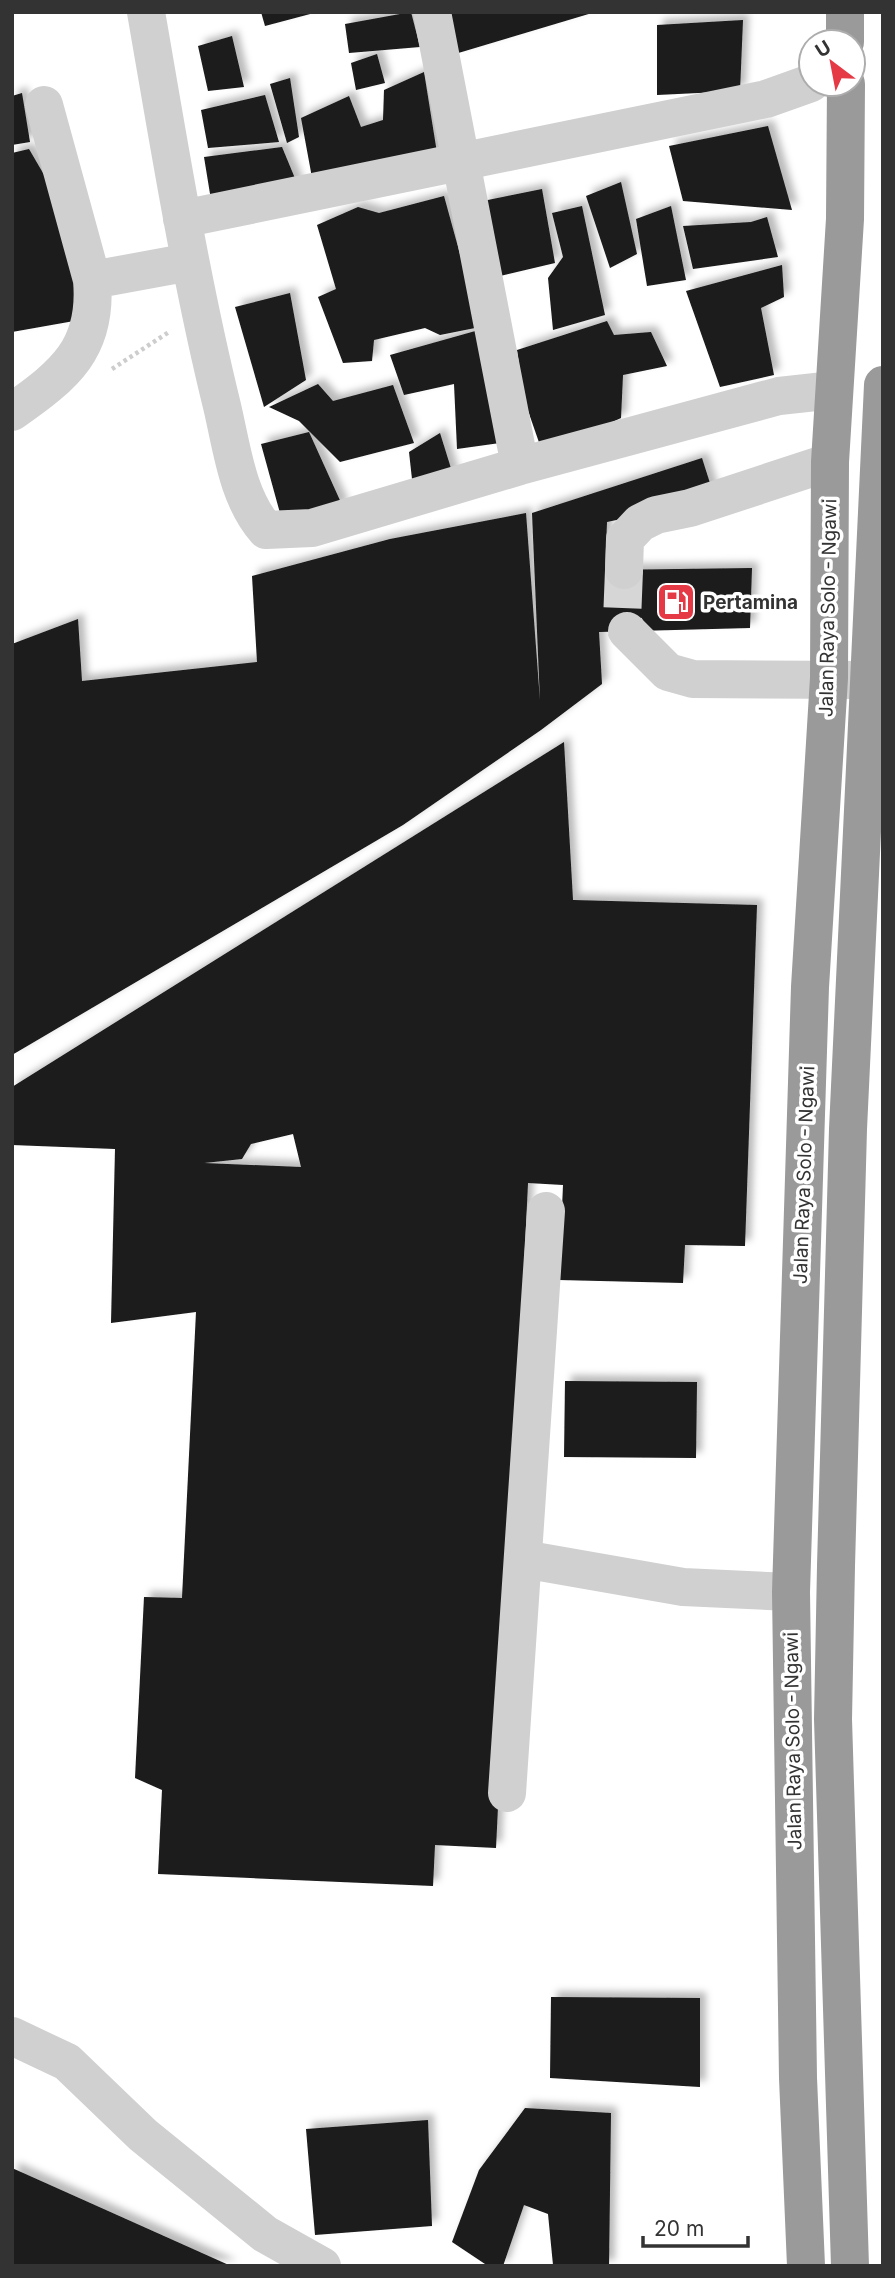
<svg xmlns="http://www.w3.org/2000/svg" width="895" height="2278" viewBox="0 0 895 2278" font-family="Inter,sans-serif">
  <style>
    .building { fill: #1a1a1a; fill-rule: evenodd; filter: url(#shadow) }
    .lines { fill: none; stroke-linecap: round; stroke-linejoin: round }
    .minor-tunnel { stroke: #d6d6d6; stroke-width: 38; stroke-dasharray: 38 19; stroke-linecap: butt }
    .path { stroke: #cdcdcd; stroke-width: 4.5; stroke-dasharray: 3.5 3.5; stroke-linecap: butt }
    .minor { stroke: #d0d0d0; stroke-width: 38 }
    .highway { stroke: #9a9a9a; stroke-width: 38 }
    .labels { text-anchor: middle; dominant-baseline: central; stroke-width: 7; stroke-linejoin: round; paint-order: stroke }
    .poi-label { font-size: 19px; font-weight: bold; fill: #333; stroke: #fff; text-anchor: start }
    .street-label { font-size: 19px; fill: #333; stroke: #fff }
  </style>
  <defs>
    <filter id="shadow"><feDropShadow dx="6" dy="-6" stdDeviation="3.5" flood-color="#0004"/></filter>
  </defs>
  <rect width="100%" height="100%" fill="#fff"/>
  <path class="building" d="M261 12H313L314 13 265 26Z
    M411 12 420 47 349 53 345 24Z
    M445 12H592V13L455 54Z
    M743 20 740 91 657 95V25Z
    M232 36 244 87 208 91 198 46Z
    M377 54 385 83 356 90 351 63Z
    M424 72 438 159 313 183 301 118 349 96 361 127 383 120 384 90Z
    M290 78 299 137 287 143 270 84Z
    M22 93 30 142 12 145V96Z
    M265 95 279 142 208 148 201 110Z
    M768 126 792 210 683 201 669 146Z
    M282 147 299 188 212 206 204 157Z
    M29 149 64 209 74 246V321L12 332V153Z
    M621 182 637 254 610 268 586 196Z
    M542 189 555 263 500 276 483 201Z
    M444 196 480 327 440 335 425 328 374 340 372 361 343 363 318 297 336 289 317 225 358 207 379 213Z
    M582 206 605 315 553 330 548 278 563 257 552 213Z
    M671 206 686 280 647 286 636 219Z
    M767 217 778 257 693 269 683 226 751 222Z
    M782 265 784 297 761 308 774 375 720 387 686 291Z
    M290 293 306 380 264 407 235 307Z
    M607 321 614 335 651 332 667 366 623 375 621 418 543 454 524 399 517 350Z
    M479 330 507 442 457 449 454 384 404 395 390 355Z
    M318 384 333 401 393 385 414 443 340 462 299 421 269 407Z
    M309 432 343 507 283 524 261 444Z
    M440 433 454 478 412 479 409 452Z
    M702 458 715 499 607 522 605 570 752 568 750 628 599 632 602 684 541 730 403 825 12 1055V644L78 619 82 681 257 662 252 576 390 539 526 513 540 701 532 513Z
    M564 742 573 900 757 905 745 1246 685 1245 683 1283 559 1280 563 1185 528 1183 496 1848 435 1845 433 1886 158 1874 162 1790 135 1778 144 1597 182 1598 196 1312 111 1323 115 1149 12 1145V1087ZM293 1134 301 1167 204 1163 242 1159 251 1144Z
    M565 1381 697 1382 696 1458 564 1457Z
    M551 1997 700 1998V2087L550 2078Z
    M525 2108 611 2113 609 2266 553 2265 548 2214 524 2205 503 2266H488L452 2242 479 2170Z
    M428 2120 432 2226 315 2235 306 2129Z
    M12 2168 231 2266H12Z"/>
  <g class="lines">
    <path class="minor-tunnel" d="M624 570 622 621 627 631"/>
    <path class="path" d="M112 369 169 332"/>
    <path class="minor" d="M146 12C169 144 190 276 222 406 232 448 237 497 266 530L312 528 520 466 779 396 834 390
      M432 12 520 466
      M182 219 766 99 811 83
      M92 280 190 262
      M12 412C65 375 98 348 92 280L44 105
      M624 570 625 539 640 523 656 515 690 508 830 462
      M627 631 668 672 693 679 862 680
      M523 1559 683 1587 791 1592
      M507 1793 546 1211
      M12 2036 67 2062 143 2135 265 2234 322 2266"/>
    <path class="highway" d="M845 12V42
      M806 2266 798 2078 791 1592 810 987 829 678 830 462 845 219 846 84
      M850 2266 833 1719 836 1566 848 1129 883 385"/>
  </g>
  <defs>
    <symbol id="fuel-square" viewBox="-11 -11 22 22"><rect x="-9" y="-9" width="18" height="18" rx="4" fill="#e63946" stroke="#fff"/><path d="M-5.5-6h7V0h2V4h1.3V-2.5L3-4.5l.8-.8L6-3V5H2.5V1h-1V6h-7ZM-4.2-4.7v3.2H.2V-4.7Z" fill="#fff"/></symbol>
  </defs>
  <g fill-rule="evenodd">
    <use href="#fuel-square" x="654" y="580" width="44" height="44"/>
  </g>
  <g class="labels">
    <g class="poi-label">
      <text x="703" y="602">Pertamina</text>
    </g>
    <g class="street-label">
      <text transform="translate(828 608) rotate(-89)">Jalan Raya Solo - Ngawi</text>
      <text transform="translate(804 1175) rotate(-88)">Jalan Raya Solo - Ngawi</text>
      <text transform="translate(793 1741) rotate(-91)">Jalan Raya Solo - Ngawi</text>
    </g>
  </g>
  <rect width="895" height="2278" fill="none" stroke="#333333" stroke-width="28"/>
  <g transform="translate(832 63) rotate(328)"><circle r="33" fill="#ffffff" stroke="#adadad" stroke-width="2"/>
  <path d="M0-5L12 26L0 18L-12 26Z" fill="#e63946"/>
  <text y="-10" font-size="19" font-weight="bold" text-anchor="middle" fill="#333333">U</text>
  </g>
  <path d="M643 2236v10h105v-10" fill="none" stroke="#333333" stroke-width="3.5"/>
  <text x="654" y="2236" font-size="21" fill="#333333" stroke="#ffffff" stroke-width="5" paint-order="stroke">20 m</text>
</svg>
